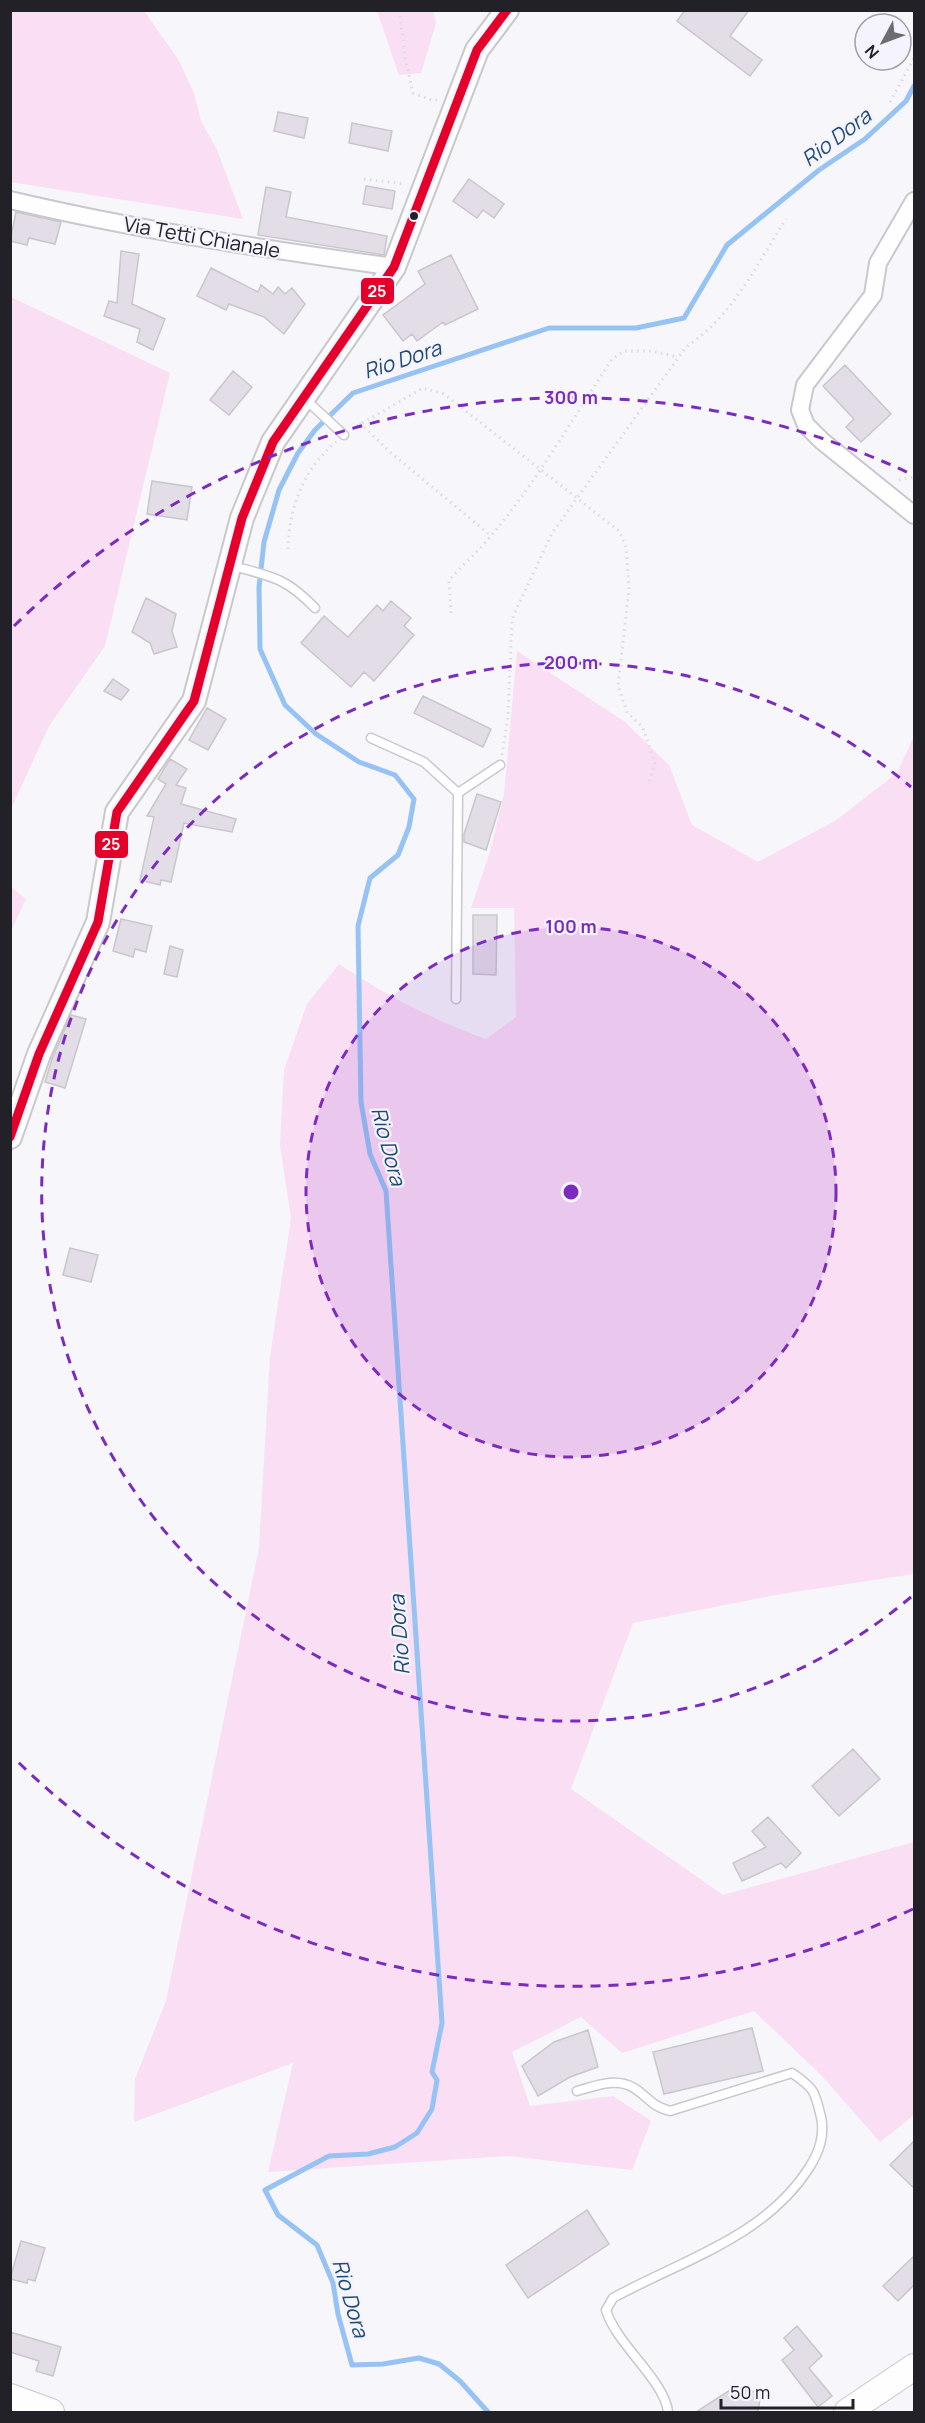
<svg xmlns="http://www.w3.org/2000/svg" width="925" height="2423" viewBox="0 0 925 2423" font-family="Manrope,sans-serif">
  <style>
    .green { fill: #fadef4 }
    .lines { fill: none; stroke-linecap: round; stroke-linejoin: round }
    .stream { stroke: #96c3f3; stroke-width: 5 }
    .building { fill: #e3dde8; stroke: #c8c7cb; stroke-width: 1.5 }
    .lane-casing { stroke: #c8c8cd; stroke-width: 11 }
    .street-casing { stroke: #c8c8cd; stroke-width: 20 }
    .secondary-casing { stroke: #c8c8cd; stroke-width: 26 }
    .primary-casing { stroke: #c8c8cd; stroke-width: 28 }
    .path { stroke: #dcdcdf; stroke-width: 3; stroke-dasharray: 1.5 4.5; stroke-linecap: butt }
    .lane { stroke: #fefefe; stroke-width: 8 }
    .street { stroke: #fefefe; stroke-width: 16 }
    .secondary { stroke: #fefefe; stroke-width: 22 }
    .primary { stroke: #fefefe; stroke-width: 26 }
    .bus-1-casing { stroke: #f5f3fe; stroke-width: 14 }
    .bus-1 { stroke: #e4002b; stroke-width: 9 }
    .ring { fill: none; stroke: #7b2cbf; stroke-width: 3; stroke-dasharray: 10 8 }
    .bus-dot { fill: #222127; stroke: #f5f3fe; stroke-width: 2 }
    .labels { text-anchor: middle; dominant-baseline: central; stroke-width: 4.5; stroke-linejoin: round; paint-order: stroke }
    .street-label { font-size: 20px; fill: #222127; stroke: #f5f3fe }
    .water-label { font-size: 21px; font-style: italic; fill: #1e4b76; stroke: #f5f3fe }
    .centre { fill: #7b2cbf; stroke: #f5f3fe; stroke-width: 3 }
    .ring-label { font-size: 18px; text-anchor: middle; font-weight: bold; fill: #7b2cbf; stroke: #f5f3fe; stroke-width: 4.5; stroke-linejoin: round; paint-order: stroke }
    .line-badge { stroke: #f5f3fe; stroke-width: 2 }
    .badge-label { font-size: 16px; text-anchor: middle; font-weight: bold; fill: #fff }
  </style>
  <rect width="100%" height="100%" fill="#f6f6fb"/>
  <path class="green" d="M10 11H144L178 59 194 93 201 121 217 150 243 219 11 182Z
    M377 11H433L436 23 421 73 399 75Z
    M11 297 170 373 105 646 49 726 11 809Z
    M517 651 625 722 669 765 692 825 758 862 835 821 897 773 914 736V1574L781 1594 633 1623 571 1789 723 1895 914 1842V2115L880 2142 821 2075 754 2011 622 2053 581 2017 512 2052 530 2106 613 2096 651 2121 632 2170 508 2156 268 2172 293 2063 134 2122 135 2079 166 2001 259 1548 270 1357 291 1218 280 1145 284 1070 307 1004 339 964C385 995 433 1020 486 1039L516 1017 514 908H471L490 852 504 794Z
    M11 887 26 899 11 931Z"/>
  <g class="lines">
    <path class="stream" d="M488 2412 460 2381 439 2364 419 2358 383 2364 352 2365 338 2314 333 2283 317 2245 278 2215 265 2190 329 2156 368 2154 395 2147 417 2133 432 2109 437 2080 432 2072 442 2023 386 1191 370 1154 361 1102 358 926 370 878 398 855 409 827 414 799 395 775 359 762 316 734 285 705 260 649 259 587 264 542 279 490 298 453 315 430 353 393 549 328H636L684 318 727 245 819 170 865 139 906 101 914 86"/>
  </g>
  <path class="building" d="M685 10H749L730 36 762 60 750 76 677 21Z
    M278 112 308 118 304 138 274 131Z
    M352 123 392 131 388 151 349 143Z
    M469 179 504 204 494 218 483 210 477 218 453 201Z
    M366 186 395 191 392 209 363 204Z
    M266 187 291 192 286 217 387 236 384 255 258 235Z
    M16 212 61 222 55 244 29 238 27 245 10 241Z
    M121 251 139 254 132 304 165 319 153 350 137 342 140 329 104 316 109 301 117 303Z
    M451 255 478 309 445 325 443 322 417 341 412 334 403 341 383 315 425 284 418 271Z
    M211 268 258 292 261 285 273 294 278 287 285 294 292 288 305 304 284 334 264 317 229 304 226 310 197 296Z
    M845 365 891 414 861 442 846 427 854 419 823 386Z
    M233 371 252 387 229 415 210 400Z
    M152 481 192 487 187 520 147 514Z
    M146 598 176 614 172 631 177 647 154 654 150 643 132 632Z
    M391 601 411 618 404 626 414 635 374 681 364 672 351 687 301 643 324 616 348 637 377 605 383 611Z
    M113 679 129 690 121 700 104 691Z
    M423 696 491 729 483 747 414 713Z
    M207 708 226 719 208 750 189 740Z
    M170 759 187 769 176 785 186 788 181 804 236 819 232 832 184 823 171 882 161 880 160 885 140 880 154 817 147 816 166 784 158 779Z
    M477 794 501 802 486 850 464 842V834Z
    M473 915H497L496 975 473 974Z
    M121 919 152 926 146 952 135 949 133 957 113 951Z
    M170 946 183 950 177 977 164 974Z
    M71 1015 86 1019 65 1088 45 1082 52 1059Z
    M70 1248 98 1255 91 1282 63 1275Z
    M853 1749 880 1779 839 1816 812 1786Z
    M768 1817 801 1853 786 1868 781 1863 742 1881 733 1863 766 1847 752 1831Z
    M752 2028 763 2071 664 2094 653 2052Z
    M588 2030 598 2067 570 2077 538 2096 522 2066 554 2042Z
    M915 2140V2189L890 2165Z
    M587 2210 609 2244 528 2298 506 2265Z
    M21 2241 45 2248 35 2281 28 2279 27 2283 10 2279Z
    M915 2255V2284L898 2301 883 2286Z
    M797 2326 822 2356 809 2368 832 2396 818 2407 782 2360 794 2350 784 2338Z
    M10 2332 61 2347 53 2376 36 2371 39 2361 10 2352Z
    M733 2388 761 2393 758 2412H696Z"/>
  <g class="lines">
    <defs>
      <path id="lane" d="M305 399 344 435
        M230 565C271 577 284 576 315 608
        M371 738 424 762 458 793 500 765
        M456 999 458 793
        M577 2091C595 2086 616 2077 634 2088 650 2098 649 2105 670 2111L792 2073C814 2088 815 2091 821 2117 825 2136 819 2152 809 2168 764 2238 682 2260 613 2298L606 2310C616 2344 665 2381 668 2412"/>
      <path id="street" d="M10 200C137 230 265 249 394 267
        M914 201 878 263 873 295 805 385 800 410 806 425 822 441 914 515"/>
      <path id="secondary" d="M10 1137 39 1054 98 922 117 812 194 701 242 518 273 442 394 267 477 50 507 10"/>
      <path id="primary" d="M10 2397 51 2412
        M847 2412 914 2367"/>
    </defs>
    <use href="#lane" class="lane-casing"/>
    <use href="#street" class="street-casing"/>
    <use href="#secondary" class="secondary-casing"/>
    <use href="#primary" class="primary-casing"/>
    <path class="path" d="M399 10 406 62 413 93 432 100H437
      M890 102 914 58
      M364 179 405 184
      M360 423 391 453 490 535
      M352 429 423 388 444 394 619 531 626 547 629 589 618 686 627 712 643 728 655 763 648 785
      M899 480 914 477
      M288 549C289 508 303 469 336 442
      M451 613 449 580C460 568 473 556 484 544 533 488 571 421 612 359L624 351H651L678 357
      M502 755 508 717 512 619 552 533 686 347C732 317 757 264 786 219"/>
    <use href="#lane" class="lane"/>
    <use href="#street" class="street"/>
    <use href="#secondary" class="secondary"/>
    <use href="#primary" class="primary"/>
    <defs>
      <path id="bus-1" d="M10 1137 39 1054 98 922 117 812 194 701 242 518 273 442 394 267 477 50 507 10"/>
    </defs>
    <use href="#bus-1" class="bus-1-casing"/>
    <use href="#bus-1" class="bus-1"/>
  </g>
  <circle cx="571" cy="1192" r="265" fill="#7b2cbf" fill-opacity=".12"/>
  <g class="ring">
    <circle cx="571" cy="1192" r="265"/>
    <path d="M911 1597A529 529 0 1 1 911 787"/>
    <path d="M913 1909A794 794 0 0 1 14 1758M14 626A794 794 0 0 1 913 475"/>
  </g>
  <circle class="bus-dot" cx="414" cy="216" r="5"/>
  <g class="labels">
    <g class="street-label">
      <text transform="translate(202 237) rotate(10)">Via Tetti Chianale</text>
    </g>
    <g class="water-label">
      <text transform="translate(836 137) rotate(-37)">Rio Dora</text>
      <text transform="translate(402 359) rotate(-18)">Rio Dora</text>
      <text transform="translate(389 1146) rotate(75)">Rio Dora</text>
      <text transform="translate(399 1635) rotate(-94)">Rio Dora</text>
      <text transform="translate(351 2298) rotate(74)">Rio Dora</text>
    </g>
  </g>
  <circle cx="571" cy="1192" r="9" class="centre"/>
  <g class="ring-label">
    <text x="571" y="404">300 m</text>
    <text x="571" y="669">200 m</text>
    <text x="571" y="933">100 m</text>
  </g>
  <g class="line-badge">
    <rect x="360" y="277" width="35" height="28" rx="6" fill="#e4002b"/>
    <rect x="94" y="830" width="35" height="29" rx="6" fill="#e4002b"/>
  </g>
  <g class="badge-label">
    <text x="377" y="297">25</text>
    <text x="111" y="850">25</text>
  </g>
  <rect width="925" height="2423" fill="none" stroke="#222127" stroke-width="24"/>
  <g transform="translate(883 42) rotate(229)"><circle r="28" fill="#f5f3fe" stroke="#a19fa8" stroke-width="1.5"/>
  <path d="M0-4.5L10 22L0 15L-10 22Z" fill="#6c6c71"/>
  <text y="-9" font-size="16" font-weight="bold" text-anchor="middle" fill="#222127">N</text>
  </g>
  <path d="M721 2399v9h132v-9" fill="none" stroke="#222127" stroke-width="3"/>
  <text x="730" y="2399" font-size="18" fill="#222127" stroke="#f5f3fe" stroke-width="4.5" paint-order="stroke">50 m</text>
</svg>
